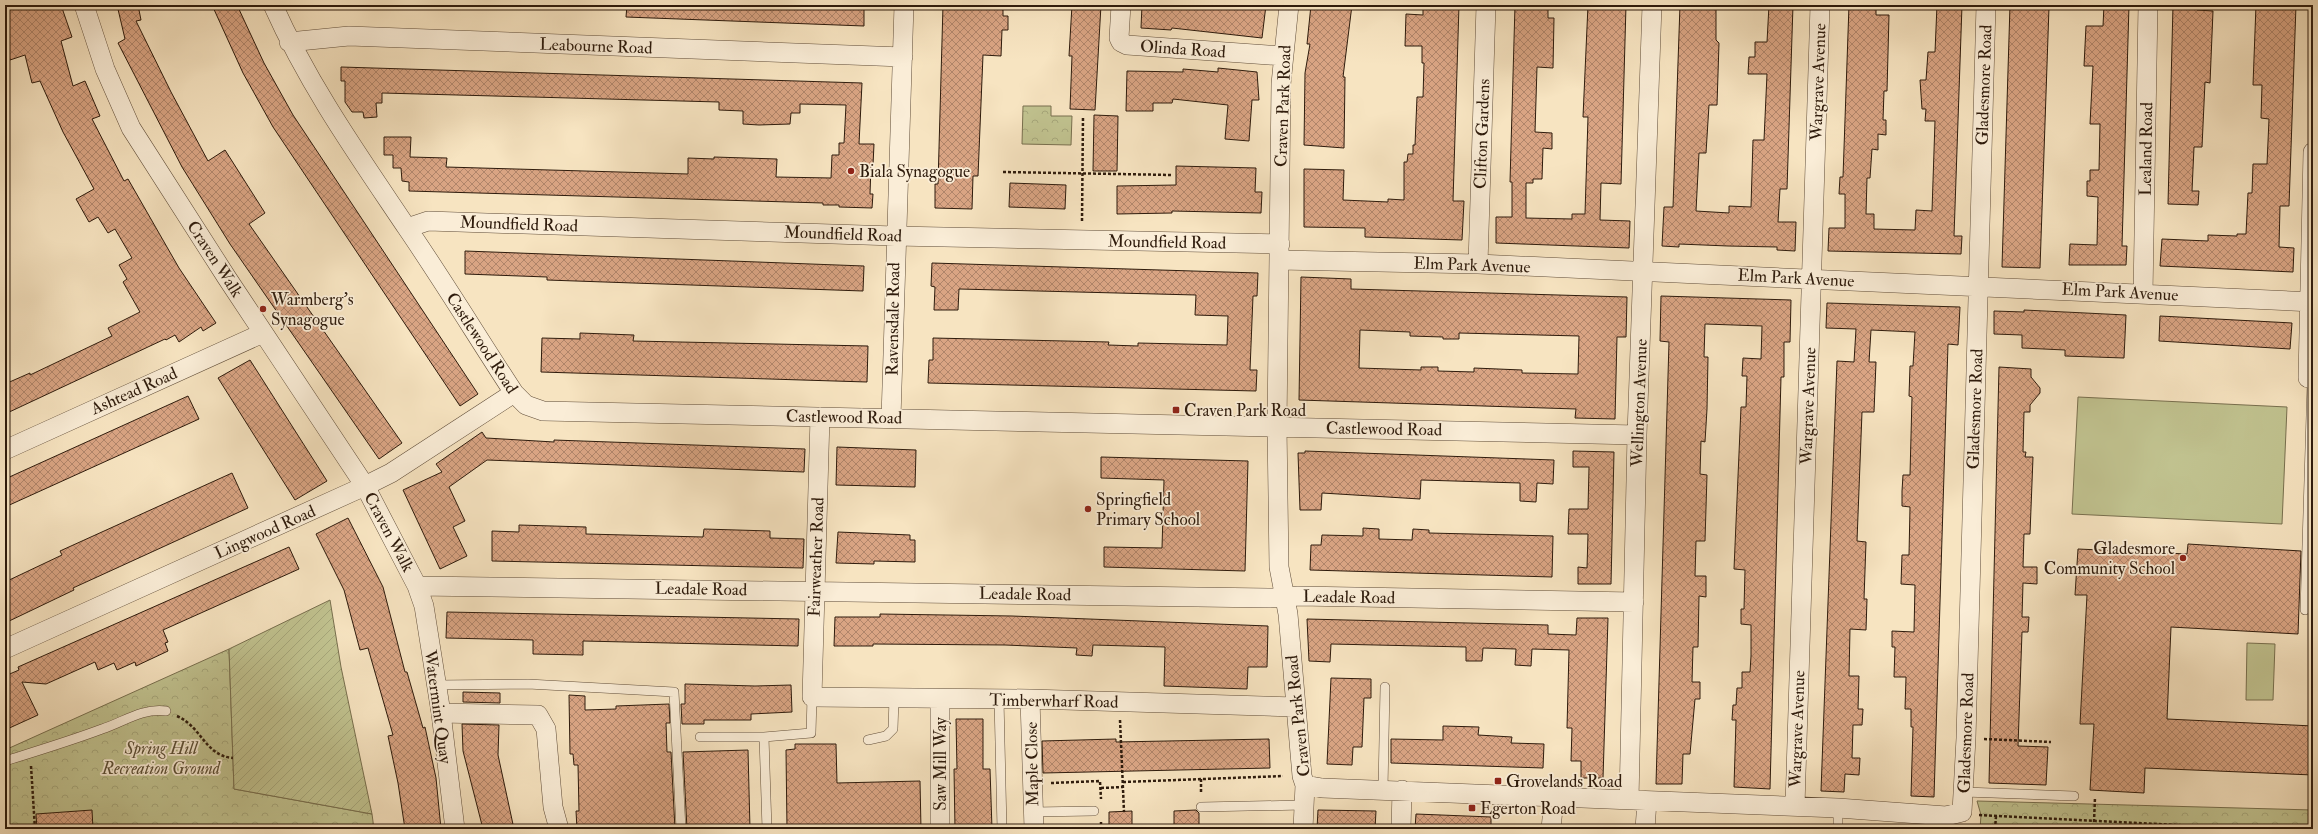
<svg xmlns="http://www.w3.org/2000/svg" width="2318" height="834" viewBox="0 0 2318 834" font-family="'IM FELL Double Pica',serif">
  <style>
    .forest { fill: url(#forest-crowns); stroke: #786f4e }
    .garden { fill: url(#garden-furrows); stroke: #786f4e }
    .pitch { fill: #c1c390; stroke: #786f4e }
    .building { fill: url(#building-cross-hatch); stroke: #2e1b0c; fill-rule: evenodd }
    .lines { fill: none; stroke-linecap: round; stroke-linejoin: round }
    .service-casing { stroke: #604d39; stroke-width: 10 }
    .minor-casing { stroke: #604d39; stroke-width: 20 }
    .path { stroke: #2e1b0c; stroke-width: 2.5; stroke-dasharray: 3 2; stroke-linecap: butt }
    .service { stroke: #faedd7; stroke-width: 9 }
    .minor { stroke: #faedd7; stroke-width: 19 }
    .poi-dot { fill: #8f2418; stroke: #faedd7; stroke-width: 1.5 }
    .labels { text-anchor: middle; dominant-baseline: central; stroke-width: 3.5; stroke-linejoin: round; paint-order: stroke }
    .street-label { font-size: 17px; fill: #2e1b0c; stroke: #faedd7 }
    .poi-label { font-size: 17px; fill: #2e1b0c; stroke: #faedd7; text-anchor: start }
    .park-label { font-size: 17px; font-style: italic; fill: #5a4d34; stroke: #faedd7 }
  </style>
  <defs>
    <pattern id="forest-crowns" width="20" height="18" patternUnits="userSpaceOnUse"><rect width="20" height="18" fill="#c1c390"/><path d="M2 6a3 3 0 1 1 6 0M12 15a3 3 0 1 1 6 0" fill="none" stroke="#a6a77b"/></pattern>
    <pattern id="garden-furrows" width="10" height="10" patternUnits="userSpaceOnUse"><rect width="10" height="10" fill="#c1c390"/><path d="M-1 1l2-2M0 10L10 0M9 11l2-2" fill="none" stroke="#a6a77b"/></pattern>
    <pattern id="building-cross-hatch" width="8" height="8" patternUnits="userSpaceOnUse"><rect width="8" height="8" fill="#d9a483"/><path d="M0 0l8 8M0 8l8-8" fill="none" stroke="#b0856a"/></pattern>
  </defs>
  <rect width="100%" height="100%" fill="#f7e4c1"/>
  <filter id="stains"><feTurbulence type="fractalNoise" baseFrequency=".005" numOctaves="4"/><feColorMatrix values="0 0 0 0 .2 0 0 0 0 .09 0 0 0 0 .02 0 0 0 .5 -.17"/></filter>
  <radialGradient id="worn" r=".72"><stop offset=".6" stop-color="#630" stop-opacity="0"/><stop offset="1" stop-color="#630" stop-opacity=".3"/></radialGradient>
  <path class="forest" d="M1023 106H1051V116H1072L1071 145 1022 144Z
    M229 649 234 789 372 814 374 829H5V750Z
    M1977 801 2313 810V829H1980L1981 815Z"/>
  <path class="garden" d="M330 600 341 667 372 814 234 789 229 649Z"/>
  <path class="pitch" d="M2078 397 2287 407 2282 524 2072 514Z
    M2247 643 2275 644 2273 700H2246Z"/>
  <path class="building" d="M5 5H61L72 37 61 41 73 86 85 81 100 116 92 119 124 181 128 179 179 268 216 323 203 331 201 327 179 342 175 335 166 340 165 339 5 414V384L30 373V375L112 336 108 328 140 312 123 282 127 279 119 265 132 258 115 229 108 233 98 217 89 222 76 199 94 189 63 132 40 81 32 83 25 55 10 60 5 44Z
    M117 5H138L141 20 136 21 171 92 208 161 225 150 265 213 249 224 402 443 379 459 230 244 182 167 118 43 125 39Z
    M212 5H237L264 63 293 115 478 394 460 406 273 127 243 73Z
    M627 5H864V26L626 17Z
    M943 5H1003V16H1008V30H1002L1001 56 983 55 978 176H973L972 209 935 208V184H938Z
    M1072 5H1101L1095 110 1070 109 1072 56H1069Z
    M1142 5H1266L1262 38 1172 28 1171 30 1141 28Z
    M1311 5H1352L1343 77H1345L1344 148 1304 145 1305 73 1310 44H1307Z
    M1423 5H1459L1453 201H1464L1462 240 1365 237V228L1304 227V169L1344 170 1343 200 1388 202V199L1404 200V162H1407L1408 154H1413V145H1415L1417 97H1423L1424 63H1422V46H1405L1406 14 1423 15Z
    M1515 5H1548V18H1554L1553 68 1537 67 1535 132 1552 133V149L1543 148 1542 179H1533V183H1526V218L1572 219V214H1585L1588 117H1583L1588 5H1626L1621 184 1601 183 1600 220 1630 221 1629 248 1496 243V217H1512V182H1510Z
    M1680 5H1716V40L1719 43 1717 105H1709L1706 153H1699L1696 211 1729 213V206L1751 207 1753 140H1764L1767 74H1748L1749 57H1755V42H1767L1769 5H1793L1787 189H1780L1778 222H1796L1795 251 1777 250V247L1728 246 1679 244V247L1662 246 1664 207H1673Z
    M1849 5H1876V15H1889L1887 91H1884L1883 120H1886V135L1878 134V150L1872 149 1870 178H1867L1866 214H1874V229L1915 230 1916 210 1932 211 1935 121H1925L1926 109H1922L1920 80H1926L1928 52H1935L1937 5H1962L1954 236H1962L1961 254 1828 251 1829 228H1845V194H1839L1840 177H1843Z
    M2010 5 2049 7 2040 268 2002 267Z
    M2104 5H2129L2122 246H2127L2126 265H2069L2070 244 2097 245 2098 197 2087 196V181H2090V170H2099L2100 124H2090L2093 66H2084L2086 26H2103Z
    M2173 5H2197V10L2213 11 2210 83 2205 82 2202 147H2194L2192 191H2199L2198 205 2168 204Z
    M2256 5H2296L2289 206H2280L2279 247 2294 248 2293 272 2160 266 2162 239 2208 241V235L2237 236V234H2246L2248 193H2252L2253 164H2267L2269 119 2261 118 2262 85H2253Z
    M341 67 862 83 859 144H874L873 165H871L870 194H873L872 208 839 207V205H823V203L409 191V182L402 181 401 168H393V155H384V137H411L410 157 447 158 446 167 688 174V158L714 159V157L777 159 776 177 831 178 832 155H839V143H844L846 105 800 104V113H791L790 124 759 125 743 124V111L719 110V102L382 93V103H376L377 117 364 118 363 112H352L345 102V81H341Z
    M1218 68 1257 72 1259 100H1252L1249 141 1225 139 1228 105 1173 99 1172 103H1153V111H1126L1127 71 1183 72V69L1218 72Z
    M1094 115 1118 116 1117 171H1093Z
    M1176 166 1256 168 1255 192H1262L1261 213 1172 211V213L1117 214V186L1176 185Z
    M1010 183 1066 185 1065 209 1009 207Z
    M465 251 864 266 863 291 547 280V277L465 274Z
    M932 263 1258 273 1257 296H1253L1250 370H1257L1256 391 928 383 929 360H933V338L1109 342 1108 345 1138 346V343L1227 345 1228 316 1195 315 1196 295 959 289 958 310H934L935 287 931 286Z
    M1301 277 1351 279V289L1627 297 1626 337H1617L1615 419 1575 418 1576 409 1299 400ZM1360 330 1410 332V336L1443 337V339H1459V333L1579 336 1578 374 1522 373V370L1474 368V372L1438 371V367H1421V370L1359 368Z
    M1661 296 1791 300 1790 342H1784V377H1781L1770 789 1734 787 1736 720H1732L1733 705H1736L1737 688H1742V672H1750L1751 656V625L1741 624V609H1744L1745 570 1734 569 1741 407H1746L1747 376H1742L1743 358 1761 359 1762 326 1705 324 1704 357H1708L1707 409 1705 442 1701 441 1700 474 1707 475 1705 541H1696L1695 576H1706V597L1699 596 1698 647H1693L1692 682H1700V699H1695L1690 754H1683L1682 784H1656L1669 342 1660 341Z
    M1827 303 1960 307 1958 345 1948 344 1934 797 1911 796 1913 727H1911V709H1905L1906 677H1894L1895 647H1892V631L1914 632 1915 585 1901 584 1902 555H1909L1910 507 1902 506V491L1903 475H1910L1912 397 1909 396 1910 366H1913L1915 332 1871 330 1869 362H1876L1874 412H1862L1857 541 1866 542 1864 599H1867L1866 630 1850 629 1849 676H1859L1858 709H1863L1862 725H1853L1852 758H1860L1859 775 1845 774 1844 792 1821 791 1837 361 1854 362 1856 329 1826 328Z
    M2024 310 2126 315 2124 358 2065 356V350L2022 348V335L1994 334V311L2024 312Z
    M2160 316 2292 323 2290 349 2159 341Z
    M580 333 634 335 633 341 868 346 867 382 541 372 542 338 580 339Z
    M250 360 327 481 295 500 218 378Z
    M1999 367 2031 369V377L2040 388V393L2030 405V412H2024L2023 452H2026L2025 457H2033L2030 534H2024L2023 567H2037V584L2023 583 2022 617H2029L2028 632H2022L2018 746 2048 747 2046 785 1989 783Z
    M188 396 199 419 5 507V479Z
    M482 432 486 438 554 442V440L805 449 804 472 487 460 449 487 465 521 453 527 467 556 440 569 403 490 442 472 436 464Z
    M837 447 916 450 915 487 836 485Z
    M1305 451 1554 460 1553 484 1537 483 1536 502 1520 501V483L1421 480 1420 499 1322 493 1321 510H1300L1298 453H1305Z
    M1573 451 1614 452 1611 584H1578V567L1587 568 1588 534H1568L1569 509H1588L1589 467H1573Z
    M1101 457 1248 461 1245 571 1104 567V547L1162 548 1164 480 1101 478Z
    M232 473 248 508 73 588 74 590 5 623V582L62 555 60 551Z
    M348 518 383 587 405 672H407L423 728 425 727 436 778 441 829H405L398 783 388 736 393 735 368 648 360 650 344 590 316 534Z
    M519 525 586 527V534L703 537 704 529 770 531V538L804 539 803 568 492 561V531L519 532Z
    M1363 528 1379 529V539L1412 540 1413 529 1429 530V533L1553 536 1552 577 1310 570 1311 545H1321L1322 535 1363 536Z
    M838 532 910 535V540H915V562L874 561V564L836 563Z
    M2188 544 2301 551 2298 634 2171 627 2167 719 2313 726V775L2145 768 2144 793 2090 790 2094 724H2080L2087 595H2075L2078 549 2187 554Z
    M289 547 299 569 163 630 168 642 165 643 168 651 136 666 135 662 117 670 114 663 98 670 95 662 46 684 22 682 38 715 5 730V676L19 670 18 667Z
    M447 612 799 619 798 646 583 641V655L533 654V640L446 638Z
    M880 614 1012 616 1268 626 1267 667H1248L1247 689 1164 686 1165 647 1093 645 1092 656 1076 655 1077 648 1005 645 873 644V646H834L835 617H880Z
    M1577 618H1608L1603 778H1581V761H1571L1572 728H1567L1569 650 1532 649 1531 666 1515 665 1516 649 1483 648 1482 661H1466V647L1331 644 1330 662 1309 661 1307 619 1548 625V634L1576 635Z
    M1331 678 1371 679V698H1364L1362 747H1353L1352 765 1327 764Z
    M685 684 755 686 791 685 792 712 751 714V720H704V724H682L681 704H685Z
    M463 692 500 693V703L463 702Z
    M569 695 585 696V710L616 709V706L669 704 670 723H666L667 752H671L675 829H577L576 811H579L578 765H574L573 754H570Z
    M956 719H983V769H990L992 829H955L954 769H957Z
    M462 724 499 725 498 755 514 829H483L463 751Z
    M1443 726 1479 727 1478 735 1512 737 1511 743 1544 744 1543 768 1391 763V739L1443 740Z
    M1116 739V742L1269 739 1270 768 1043 773 1042 741Z
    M795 744H836L837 783 920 781 921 829H787L786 750 795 749Z
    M748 750 750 829H687L683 752Z
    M92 810 93 829H37L36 814Z
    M1196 810 1199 813V829H1174V811Z
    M1318 810 1376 811 1375 829H1317Z
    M1132 811V829H1109V812Z
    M1416 814 1491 817V829H1415Z"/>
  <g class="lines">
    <defs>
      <path id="service" d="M2305 610 2312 383 2308 378
        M436 685 528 684 674 692 681 829
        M999 699 1002 829
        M700 737H764
        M868 740 886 736 893 729 894 698
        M5 761C37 751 70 741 102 729 124 722 141 708 166 711
        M1383 789 1385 687
        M1964 792 2074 796
        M1201 807 1303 805
        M1033 812 1094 811
        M767 829 764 737 811 733 812 697
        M1838 829V808"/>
      <path id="minor" d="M84 5 105 69 131 128 227 278 365 486 417 586 424 606 441 713 455 829
        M273 5C309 86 358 155 407 228 444 282 478 338 514 393L526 405 543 411 1637 435
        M1121 5 1119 38 1121 42 1127 45 1283 56
        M1289 5 1281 84 1277 426 1279 567 1288 614 1302 776 1305 785 1303 829
        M289 42 349 36 903 57
        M407 228 428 221 895 236 1280 244
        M1279 260 1478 264 2313 302
        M1478 264 1486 5
        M2143 294 2148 5
        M2308 378 2313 152
        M820 417 812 697 1030 699 1296 707
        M891 418 904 5
        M5 450 263 333
        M417 586 1269 598 1298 596 1634 602
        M5 649 365 486 391 473 514 393
        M940 699V829
        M1030 699 1034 829
        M441 713 538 715 546 729 553 807 559 829
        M1305 785 1322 788 1838 808 1946 816 1962 812
        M1629 800 1637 435 1652 5
        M1795 806 1820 5
        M1962 812 1966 738 1986 5
        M1401 829 1402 790
        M1551 829 1554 798
        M1645 829 1647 801"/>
    </defs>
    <use href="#service" class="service-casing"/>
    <use href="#minor" class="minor-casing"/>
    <path class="path" d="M1003 172 1173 175
      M1082 221 1083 116
      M177 716C202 727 205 756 233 758
      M1120 720 1124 812
      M1984 739 2051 742
      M31 766 35 829
      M1201 779V794
      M1123 782 1283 776
      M1051 783 1100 781 1101 799
      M1101 788 1123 787
      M1979 815 2258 829
      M1101 822V829
      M2094 822 2095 797
      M1995 829 1996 816"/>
    <use href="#service" class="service"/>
    <use href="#minor" class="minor"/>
  </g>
  <g class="poi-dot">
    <circle cx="851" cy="171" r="4"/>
    <circle cx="263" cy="309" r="4"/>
    <rect x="1172" y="406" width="8" height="8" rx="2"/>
    <circle cx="1088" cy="509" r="4"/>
    <circle cx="2183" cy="558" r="4"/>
    <rect x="1494" y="777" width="8" height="8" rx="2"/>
    <rect x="1468" y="804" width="8" height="8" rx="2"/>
  </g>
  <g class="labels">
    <g class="street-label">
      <text transform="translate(596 46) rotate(2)">Leabourne Road</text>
      <text transform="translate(1183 49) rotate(4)">Olinda Road</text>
      <text transform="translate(1818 82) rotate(-88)">Wargrave Avenue</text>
      <text transform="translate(1984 85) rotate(-88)">Gladesmore Road</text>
      <text transform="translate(1283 106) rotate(-88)">Craven Park Road</text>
      <text transform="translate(1482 134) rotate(-88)">Clifton Gardens</text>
      <text transform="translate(2146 149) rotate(-89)">Lealand Road</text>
      <text transform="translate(519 224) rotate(2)">Moundfield Road</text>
      <text transform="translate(843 234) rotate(2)">Moundfield Road</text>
      <text transform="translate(1167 242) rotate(1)">Moundfield Road</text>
      <text transform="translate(215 259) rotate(57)">Craven Walk</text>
      <text transform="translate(1472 265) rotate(2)">Elm Park Avenue</text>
      <text transform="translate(1796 278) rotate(3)">Elm Park Avenue</text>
      <text transform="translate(2120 292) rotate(3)">Elm Park Avenue</text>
      <text transform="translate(893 319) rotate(-89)">Ravensdale Road</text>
      <text transform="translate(482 343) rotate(57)">Castlewood Road</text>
      <text transform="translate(134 391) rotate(-24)">Ashtead Road</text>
      <text transform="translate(1639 403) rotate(-88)">Wellington Avenue</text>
      <text transform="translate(1808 406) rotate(-88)">Wargrave Avenue</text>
      <text transform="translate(1975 409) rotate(-88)">Gladesmore Road</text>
      <text transform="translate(844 417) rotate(1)">Castlewood Road</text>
      <text transform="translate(1384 429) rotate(1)">Castlewood Road</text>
      <text transform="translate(265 532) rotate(-24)">Lingwood Road</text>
      <text transform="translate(389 532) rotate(62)">Craven Walk</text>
      <text transform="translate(816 557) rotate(-88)">Fairweather Road</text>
      <text transform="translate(701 589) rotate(1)">Leadale Road</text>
      <text transform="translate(1025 594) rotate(1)">Leadale Road</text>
      <text transform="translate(1349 597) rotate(1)">Leadale Road</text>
      <text transform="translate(1054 701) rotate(1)">Timberwharf Road</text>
      <text transform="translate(438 707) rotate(82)">Watermint Quay</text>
      <text transform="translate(1298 716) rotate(-96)">Craven Park Road</text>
      <text transform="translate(1797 729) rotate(-88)">Wargrave Avenue</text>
      <text transform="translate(1966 733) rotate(-88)">Gladesmore Road</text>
      <text transform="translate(940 764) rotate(-90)">Saw Mill Way</text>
      <text transform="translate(1032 764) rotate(-91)">Maple Close</text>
    </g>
    <g class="poi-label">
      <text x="859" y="171">Biala Synagogue</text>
      <text x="271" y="299">Warmberg's<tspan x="271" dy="20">Synagogue</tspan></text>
      <text x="1184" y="410">Craven Park Road</text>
      <text x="1096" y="499">Springfield<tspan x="1096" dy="20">Primary School</tspan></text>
      <text x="2175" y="548" text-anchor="end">Gladesmore<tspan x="2175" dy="20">Community School</tspan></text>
      <text x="1506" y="781">Grovelands Road</text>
      <text x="1480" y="808">Egerton Road</text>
    </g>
    <g class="park-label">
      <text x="161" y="748">Spring Hill<tspan x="161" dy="20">Recreation Ground</tspan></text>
    </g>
  </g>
  <rect width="2318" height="834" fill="none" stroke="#f7e4c1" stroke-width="20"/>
  <rect x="6" y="6" width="2306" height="822" fill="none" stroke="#2e1b0c" stroke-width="2"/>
  <rect x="10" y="10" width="2298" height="814" fill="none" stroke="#2e1b0c"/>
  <rect width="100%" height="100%" filter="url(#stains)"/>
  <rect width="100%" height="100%" fill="url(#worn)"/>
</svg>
